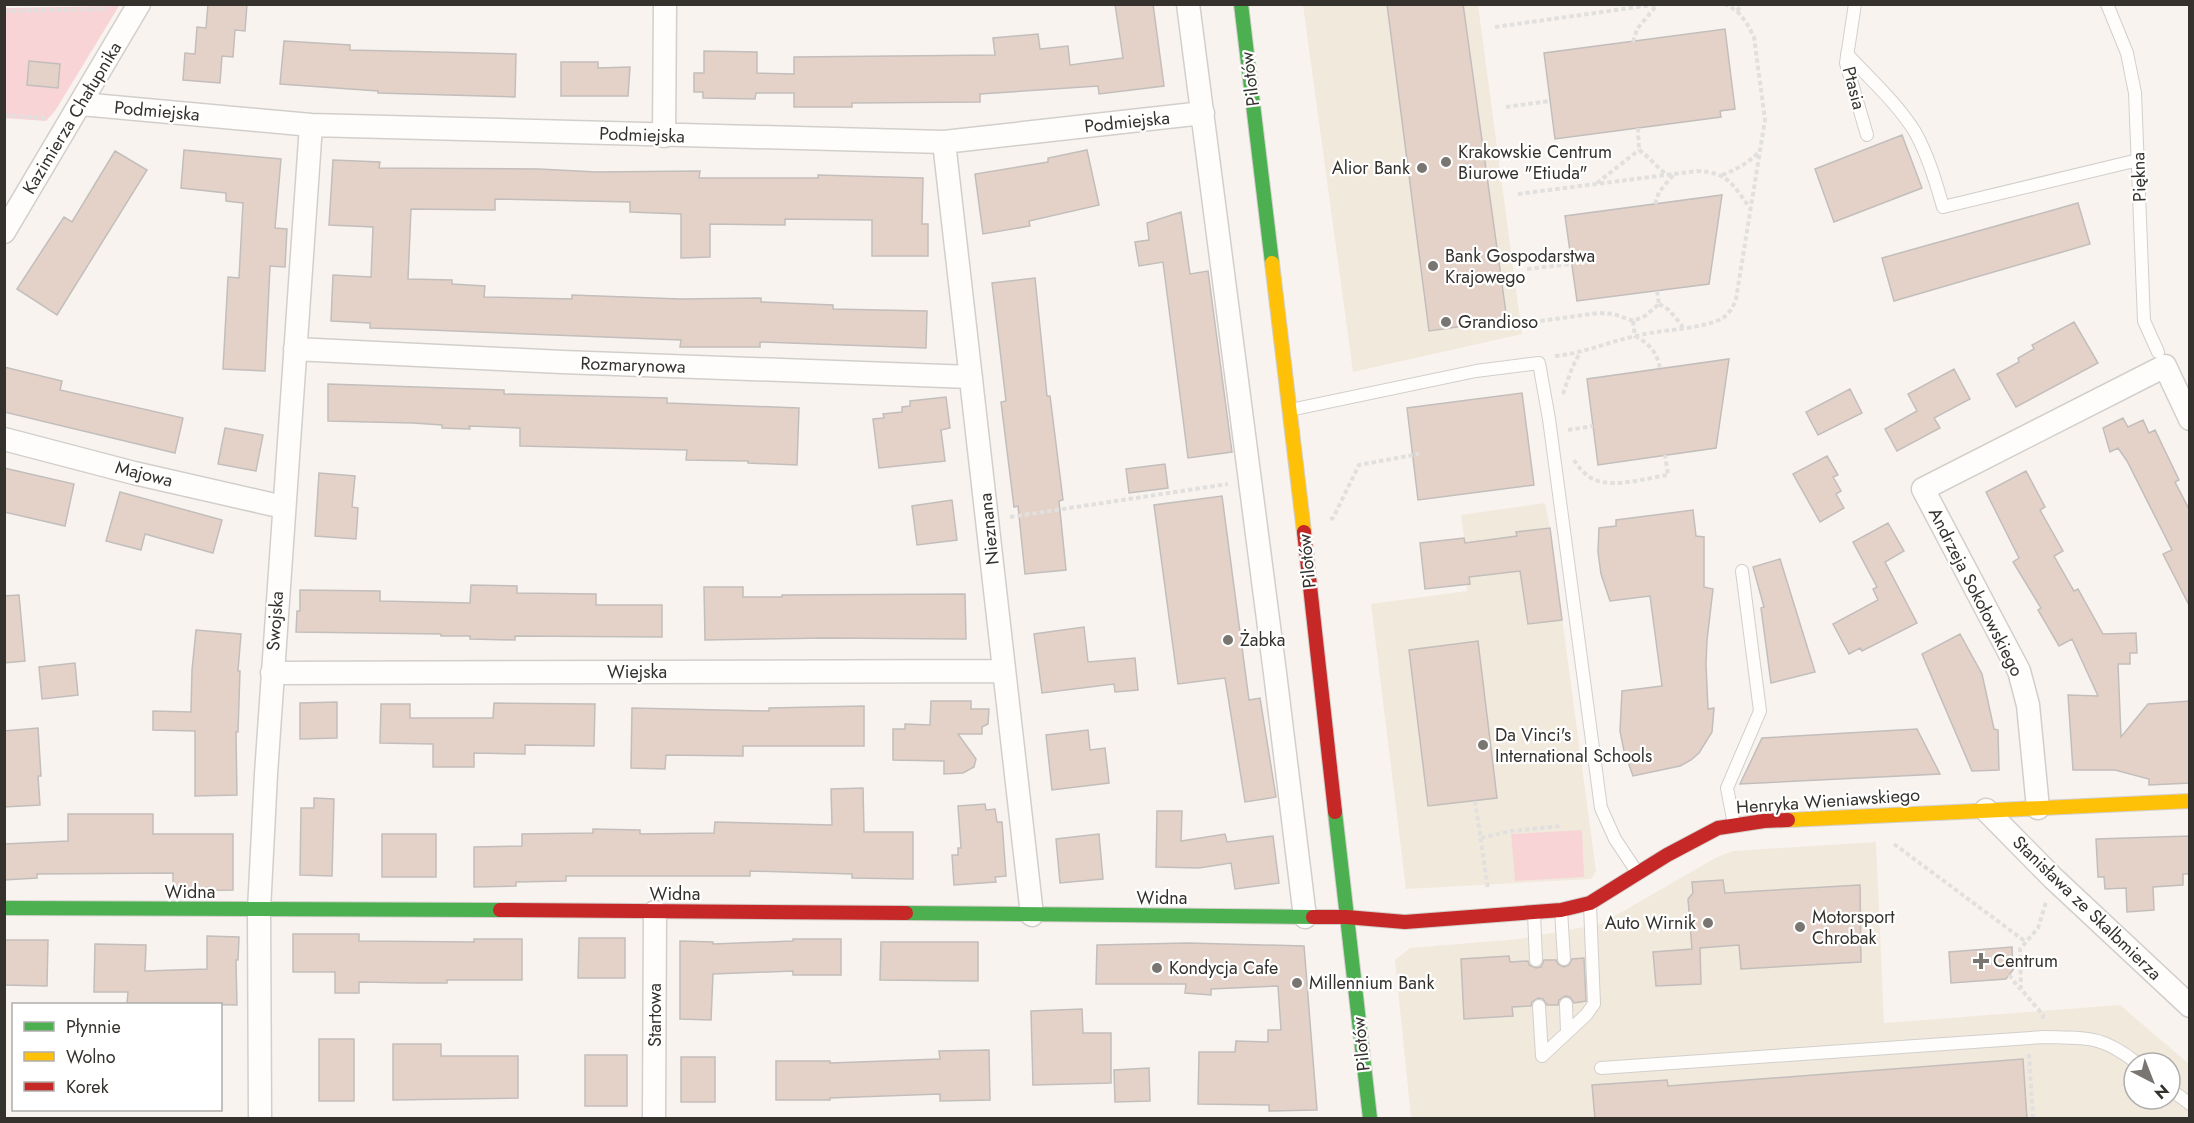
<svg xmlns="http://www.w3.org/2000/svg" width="2194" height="1123" viewBox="0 0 2194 1123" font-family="Jost,sans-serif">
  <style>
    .built { fill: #f2e9dd; fill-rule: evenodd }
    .green { fill: #f9d4d6 }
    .building { fill: #e4d2c9; stroke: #c2bebb; stroke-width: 1.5 }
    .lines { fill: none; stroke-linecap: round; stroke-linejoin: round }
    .lane-casing { stroke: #d2cfcb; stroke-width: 14 }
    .street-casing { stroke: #d2cfcb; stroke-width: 25 }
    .fast-casing { stroke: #d2cfcb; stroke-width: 16 }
    .slow-casing { stroke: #d2cfcb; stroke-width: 16 }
    .jam-casing { stroke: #d2cfcb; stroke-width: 16 }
    .path { stroke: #e1e0df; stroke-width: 4; stroke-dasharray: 4.5 3; stroke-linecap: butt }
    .lane { stroke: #fefdfc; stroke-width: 12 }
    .street { stroke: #fefdfc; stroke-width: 22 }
    .fast { stroke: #4caf50; stroke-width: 14 }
    .slow { stroke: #ffc107; stroke-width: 14 }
    .jam { stroke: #c62828; stroke-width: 14 }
    .poi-dot { fill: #797671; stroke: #fff; stroke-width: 2 }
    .labels { text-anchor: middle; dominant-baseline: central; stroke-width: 4.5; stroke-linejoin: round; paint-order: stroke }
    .street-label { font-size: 18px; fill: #35322e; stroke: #fff }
    .poi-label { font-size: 18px; fill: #35322e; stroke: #fff; text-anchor: start }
  </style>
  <rect width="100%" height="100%" fill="#f8f3ee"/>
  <path class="built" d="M1303 5H1478L1522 334 1353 372Z
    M1545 503 1550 528 1596 871 1591 879 1406 889 1371 604 1467 591V585L1470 583 1461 515Z
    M1876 842 1884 1023 2120 1005 2189 1064V1118H1411L1395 960 1410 948 1519 939 1601 924 1717 857 1733 851ZM2134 1063H2170V1099H2134Z"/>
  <path class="green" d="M119 6 55 111 46 121 5 118 4 8Z
    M1582 830 1584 877 1515 881 1511 834Z"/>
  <path class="building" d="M208 4H247L245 31 235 30 233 57 222 56 220 83 183 80 185 53 195 54 197 27 206 28Z
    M1115 4H1153L1164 86 1099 94 1098 86 980 94V102L852 103V107H794V93H756L755 99 703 98V92H694V73H704V51L757 52V73L794 74V57L995 55 993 38 1038 34 1040 49 1068 46 1070 65 1123 58Z
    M1387 4H1463L1507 320 1429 331Z
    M1725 29 1735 109 1720 111 1721 117 1555 139 1544 53Z
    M284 41 350 45V50L516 54 515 97 378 93V91L280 84Z
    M29 61 60 64 58 88 27 85Z
    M561 62H598V68L630 67 628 96H561Z
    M1902 135 1922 188 1834 222 1815 169Z
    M184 150 281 159 275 228 287 229 285 267 270 266 265 371 223 369 228 277 239 278 243 203 226 201V193L181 188Z
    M1087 150 1099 205 1029 221 1030 226 983 234 975 174 1048 162V158Z
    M115 151 147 170 57 315 17 289 64 217 72 222Z
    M333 160 380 162 379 168 539 169 596 172 700 171 699 178H818V175L923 178 922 224H928V256H872V220L785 219V225L710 224V257L681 258V214L630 212V202L495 199V210L411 209 408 279 452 280V284L485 286 484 297 572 299V295L681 299 761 298V302L833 305V309L927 311 926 348 760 342V347H680L681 340 404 329 370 328V323L331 321 333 275 371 277 373 227 329 225Z
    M1722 195 1709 284 1577 301 1565 216Z
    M2078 203 2090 244 1894 301 1882 258Z
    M1181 212 1190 274 1208 271 1232 452 1188 458 1163 262 1139 266 1135 242 1149 240 1147 223Z
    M1035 278 1047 396H1050L1063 500 1059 501 1066 570 1025 574 1018 506 1014 507 1001 402 1006 401 992 283Z
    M2074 322 2098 363 2016 407 1997 374 2019 362 2018 358 2034 349 2032 345Z
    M1729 359 1716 448 1598 465 1587 379Z
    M4 367 62 381 60 390 183 418 175 453 4 412Z
    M1954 369 1970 399 1934 418 1940 428 1897 451 1885 429 1917 411 1908 394Z
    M328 384 504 390V394L667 398V403L799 408 797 465 748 463V461L686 460 687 450 520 446V428L469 426 470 429 442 428V425L413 423 328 421Z
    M1850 389 1862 413 1818 435 1806 412Z
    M1522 393 1534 485 1418 500 1407 408Z
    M946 397 950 428 941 430 945 461 879 468 873 419 884 418 883 414 902 412V407L910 406V401Z
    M2123 418 2128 427 2143 420 2149 433 2155 430 2179 480 2175 482 2190 511V607L2163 554 2172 550 2127 461 2118 448 2110 452 2103 428Z
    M225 428 263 435 256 471 218 464Z
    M1827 456 1838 475 1833 477 1841 491 1836 494 1844 508 1820 522 1793 474Z
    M1165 464 1168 488 1129 493 1126 469Z
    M4 468 74 484 65 526 4 512Z
    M2026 471 2045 507 2040 510 2063 551 2054 556 2074 591 2078 589 2103 634 2136 633 2137 653H2130V664H2118L2121 737 2148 704 2190 701V783L2149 785V779L2115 770H2073L2068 695 2098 696 2072 639 2059 646 2038 610 2041 608 2013 562 2019 558 1986 492Z
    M319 473 355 476 352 507 358 508 356 539 315 536Z
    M120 492 222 520 213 553 145 534 141 550 106 541Z
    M1222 496 1249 700 1260 698 1276 797 1245 802 1225 678 1178 684 1154 505Z
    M952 500 957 540 917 545 912 506Z
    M1693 510 1696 536 1704 537V587L1713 589 1707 640 1706 664 1708 709 1714 708 1712 732 1699 753 1691 760 1680 766 1633 776 1624 751 1620 731 1622 691 1662 686 1650 596 1610 601 1601 574 1598 552 1599 528 1616 526V520Z
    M1888 523 1904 551 1885 562 1917 623 1862 651 1860 648 1849 654 1833 624 1878 600 1873 589 1877 587 1853 542Z
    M1550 528 1562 620 1528 624 1520 571 1469 577 1470 584 1425 589 1420 543 1464 538 1465 543 1517 536 1516 532Z
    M1780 559 1815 672 1771 683 1761 608 1764 607 1753 567Z
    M471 585 517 586V593L596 594V605H662V637L515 636V640L470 639V636H441V634L296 632 297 611H300V590L380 591V601L470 603Z
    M704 587H743V597H782V595L965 594 966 639 826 638 705 640Z
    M19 595 25 661 4 663V596Z
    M1084 627 1088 662 1135 658 1138 690 1115 692 1114 684 1042 693 1034 634Z
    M196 630 241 634 238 671H240L238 732H236L237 795 195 796V731L153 730V711L191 712 192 670Z
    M1960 634 1982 674 1994 729 1998 730 1999 770 1972 771 1922 654Z
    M1478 641 1497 798 1428 806 1409 650Z
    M75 663 78 695 42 699 39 667Z
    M931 701H971V709H989L988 724 982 727V734H958L976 759 974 767 963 773 944 774V761L893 760V729H905V724L930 725Z
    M337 702V738L300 739V703Z
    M494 703 595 704 594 746 525 745V754L474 753V767H433V744L380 743 381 704H410V718H493Z
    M864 706V746H743V756L666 755 665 769 631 768 632 708 769 711V708Z
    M38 728 41 776H38L40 805 4 807V731Z
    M1917 729 1940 774 1740 784 1762 738Z
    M1088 730 1090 750 1105 748 1109 783 1052 790 1046 735Z
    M863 788 864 832H913V879L852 878V874L750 871V876H566V881L516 882V886L474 887V847L522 846V834L593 833V829L640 830V834L714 833 715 822 832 825 831 789Z
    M314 798 334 799 332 876 300 875 301 808H314Z
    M985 804 986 810 995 809 997 822H1002L1006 876 995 877 996 882 954 885 952 855H958V848H961L958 806Z
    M1157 811H1182L1181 841 1225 834 1227 842 1273 836 1279 883 1235 889 1231 863 1199 868 1156 867Z
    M68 814H153V834H233V890L173 891V873L37 874V878L4 880V844L68 841Z
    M382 834H436V877H382Z
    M1099 834 1103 879 1060 883 1056 839Z
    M2190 836V874H2183V885L2153 887 2154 910 2127 912 2126 888 2105 889 2104 877H2098L2096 839Z
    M1723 880 1725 893 1860 885 1861 962 1741 969 1739 945 1700 948 1701 984 1656 986 1653 952 1692 949 1688 899 1693 893 1692 882Z
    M293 934H359V941L474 942V939H522V980H447V983H418L359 982V993H335V972H293Z
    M207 936 239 937 238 960H236L237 1005 127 1003 128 992H94L95 944 146 945 145 971 207 969Z
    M579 938H625V978H578Z
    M793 939H841V975H793V971L713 974 711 1020 680 1019V941L713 942V944L793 941Z
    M4 940H48L47 986 4 985Z
    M881 942H978V981L880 980Z
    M1188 943 1304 946 1317 1110 1269 1111V1105L1198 1104 1199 1052H1235L1236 1041 1268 1042V1030H1281L1278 986 1211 989V995L1185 993 1186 984H1096L1097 945Z
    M2012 947 2013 970 2006 979 1951 983 1949 952Z
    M1509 956 1510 962 1528 961 1529 965 1536 968 1541 967 1544 960H1556L1558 964 1564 967 1569 965 1572 959 1584 958 1586 1001 1574 1003 1570 997 1565 996 1559 1000 1558 1005H1547L1543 999 1538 998 1532 1002 1531 1006 1512 1007 1513 1016 1464 1019 1461 959Z
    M1082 1009 1083 1033H1111V1083L1033 1085 1031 1011Z
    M319 1039H354V1101H319Z
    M393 1044H441V1056H518V1098L393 1100Z
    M989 1050 990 1100 940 1101V1094L830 1098V1100H776V1061H830V1063L940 1059 939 1051Z
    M585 1055H627V1106H585Z
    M681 1057H715V1102H681Z
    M2023 1059 2027 1119H1595L1592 1085 1667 1080 1668 1086Z
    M1149 1068 1150 1101 1115 1102 1114 1070Z"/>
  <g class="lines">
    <defs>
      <path id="lane" d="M1855 4 1846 63 1867 135
        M2107 4 2127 53 2135 93 2144 321 2158 352
        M1847 54C1870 79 1897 103 1915 132 1928 155 1936 182 1943 207L2138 160
        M1290 410 1476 371 1539 363 1549 419 1601 808 1615 839 1637 872
        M1734 824 1727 788 1760 711 1742 571
        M1561 910 1564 959
        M1534 914 1536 960
        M1566 1004 1567 1032
        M1539 1006 1542 1056
        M1542 1056 1586 1015 1594 1004 1590 905
        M1601 1068 2044 1037C2088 1038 2101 1035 2137 1063
        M2170 1089 2190 1104"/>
      <path id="street" d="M1188 4 1275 673 1305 917
        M81 104 311 125 944 142 1203 113
        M664 136 665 4
        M944 142 1032 915
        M4 232 139 4
        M295 349 562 362 971 377
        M4 439 134 473 283 507
        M272 673 1003 671
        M2038 808 2028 705 2019 671 1923 489 2165 366 2190 419
        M1986 810 2053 878 2190 1006
        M260 1118 259 910 266 774 311 125
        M654 1118 655 912"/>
      <path id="fast" d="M1241 4 1272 263
        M1335 812 1370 1118
        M4 908 500 910
        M906 913 1313 917"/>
      <path id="slow" d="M1272 263 1304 532
        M1788 820 2190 801"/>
      <path id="jam" d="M1304 532 1335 812
        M500 910 906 913
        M1313 917H1346L1405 922 1561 910 1590 903 1667 855 1718 828 1764 821 1788 820"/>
    </defs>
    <use href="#lane" class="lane-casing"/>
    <use href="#street" class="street-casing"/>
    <use href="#fast" class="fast-casing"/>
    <use href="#slow" class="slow-casing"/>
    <use href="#jam" class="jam-casing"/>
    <path class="path" d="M4 11 109 9
      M1737 11 1742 4
      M1495 27 1659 4
      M1633 42 1637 29 1657 5
      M1506 107 1550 101
      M4 115 45 118
      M1638 128 1639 150
      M1639 150C1649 157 1657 167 1667 175
      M1722 175C1736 170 1748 163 1759 152
      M1597 183 1639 150
      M1518 194 1697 171C1728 172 1733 185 1750 208
      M1655 204 1659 192 1673 175
      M1527 269 1572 264
      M1657 291 1659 304
      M1659 304 1669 310 1683 327
      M1633 321 1635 336C1650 344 1657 352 1660 369
      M1533 322 1598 313 1614 314 1633 321 1645 316 1659 304
      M1555 356C1584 353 1608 342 1636 336 1663 329 1694 330 1719 320 1728 316 1733 308 1736 299L1765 120 1754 37 1746 22 1737 11 1725 4
      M1563 394 1572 368 1579 354
      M1568 430 1593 426
      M1574 460C1578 467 1587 477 1595 480 1616 488 1646 478 1668 475L1665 455
      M1010 517 1228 484
      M1330 519 1333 518 1359 465 1419 454
      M1475 801 1488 889
      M1481 838 1511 831 1561 826
      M1894 844 2026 942
      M2009 975 2020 989
      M2043 1019V1015L2021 989 2020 949 2038 928 2046 902
      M2029 1054 2033 1118"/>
    <use href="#lane" class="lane"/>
    <use href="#street" class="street"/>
    <use href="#fast" class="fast"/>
    <use href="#slow" class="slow"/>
    <use href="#jam" class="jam"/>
  </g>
  <g class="poi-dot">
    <circle cx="1446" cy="162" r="6"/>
    <circle cx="1422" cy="168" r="6"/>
    <circle cx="1433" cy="266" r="6"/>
    <circle cx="1446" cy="322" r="6"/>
    <circle cx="1228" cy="640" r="6"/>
    <circle cx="1483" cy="745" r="6"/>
    <circle cx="1708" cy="923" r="6"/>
    <circle cx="1800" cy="927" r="6"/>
    <path d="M1978 952h6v6h6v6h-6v6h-6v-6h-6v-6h6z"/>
    <circle cx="1157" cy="968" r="6"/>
    <circle cx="1297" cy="983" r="6"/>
  </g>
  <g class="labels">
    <g class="street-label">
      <text transform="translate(1250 79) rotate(-97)">Pilotów</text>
      <text transform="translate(1854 88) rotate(75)">Ptasia</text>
      <text transform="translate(157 111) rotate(5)">Podmiejska</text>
      <text transform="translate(72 118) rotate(-59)">Kazimierza Chałupnika</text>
      <text transform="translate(1127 122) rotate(-6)">Podmiejska</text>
      <text transform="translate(642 135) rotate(2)">Podmiejska</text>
      <text transform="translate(2139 177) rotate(-92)">Piękna</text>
      <text transform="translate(633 365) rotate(2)">Rozmarynowa</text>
      <text transform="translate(144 474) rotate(14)">Majowa</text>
      <text transform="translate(989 529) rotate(-96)">Nieznana</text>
      <text transform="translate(1307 561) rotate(-96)">Pilotów</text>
      <text transform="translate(1976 592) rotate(63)">Andrzeja Sokołowskiego</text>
      <text transform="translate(275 621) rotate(-86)">Swojska</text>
      <text x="637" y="672">Wiejska</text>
      <text transform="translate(1828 801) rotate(-4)">Henryka Wieniawskiego</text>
      <text x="190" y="892">Widna</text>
      <text x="675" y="894">Widna</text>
      <text x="1162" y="898">Widna</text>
      <text transform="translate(2087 908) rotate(44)">Stanisława ze Skalbmierza</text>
      <text transform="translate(655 1015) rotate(-90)">Startowa</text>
      <text transform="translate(1361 1044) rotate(-96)">Pilotów</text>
    </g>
    <g class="poi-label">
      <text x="1458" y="152">Krakowskie Centrum<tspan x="1458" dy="21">Biurowe "Etiuda"</tspan></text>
      <text x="1410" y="168" text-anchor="end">Alior Bank</text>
      <text x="1445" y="256">Bank Gospodarstwa<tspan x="1445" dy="21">Krajowego</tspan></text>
      <text x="1458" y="322">Grandioso</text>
      <text x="1240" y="640">Żabka</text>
      <text x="1495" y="735">Da Vinci's<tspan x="1495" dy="21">International Schools</tspan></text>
      <text x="1812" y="917">Motorsport<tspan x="1812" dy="21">Chrobak</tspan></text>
      <text x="1696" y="923" text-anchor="end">Auto Wirnik</text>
      <text x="1993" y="961">Centrum</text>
      <text x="1169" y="968">Kondycja Cafe</text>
      <text x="1309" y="983">Millennium Bank</text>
    </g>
  </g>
  <rect width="2194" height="1123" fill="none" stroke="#35322e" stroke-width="12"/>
  <rect x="12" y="1003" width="210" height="108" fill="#ffffff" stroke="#aeadab" stroke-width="1.5"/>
  <rect x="24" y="1022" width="30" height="9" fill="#4caf50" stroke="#aeadab" stroke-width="1.5"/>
  <text x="66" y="1033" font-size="18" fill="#35322e">Płynnie</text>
  <rect x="24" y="1052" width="30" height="9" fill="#ffc107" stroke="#aeadab" stroke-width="1.5"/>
  <text x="66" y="1063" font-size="18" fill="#35322e">Wolno</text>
  <rect x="24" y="1082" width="30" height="9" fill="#c62828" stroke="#aeadab" stroke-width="1.5"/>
  <text x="66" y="1093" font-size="18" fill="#35322e">Korek</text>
  <g transform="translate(2152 1081) rotate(138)"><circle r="28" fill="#ffffff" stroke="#aeadab" stroke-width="1.5"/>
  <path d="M0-4.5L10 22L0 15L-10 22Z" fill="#797671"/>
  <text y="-9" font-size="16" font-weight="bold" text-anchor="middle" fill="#35322e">N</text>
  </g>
</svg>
